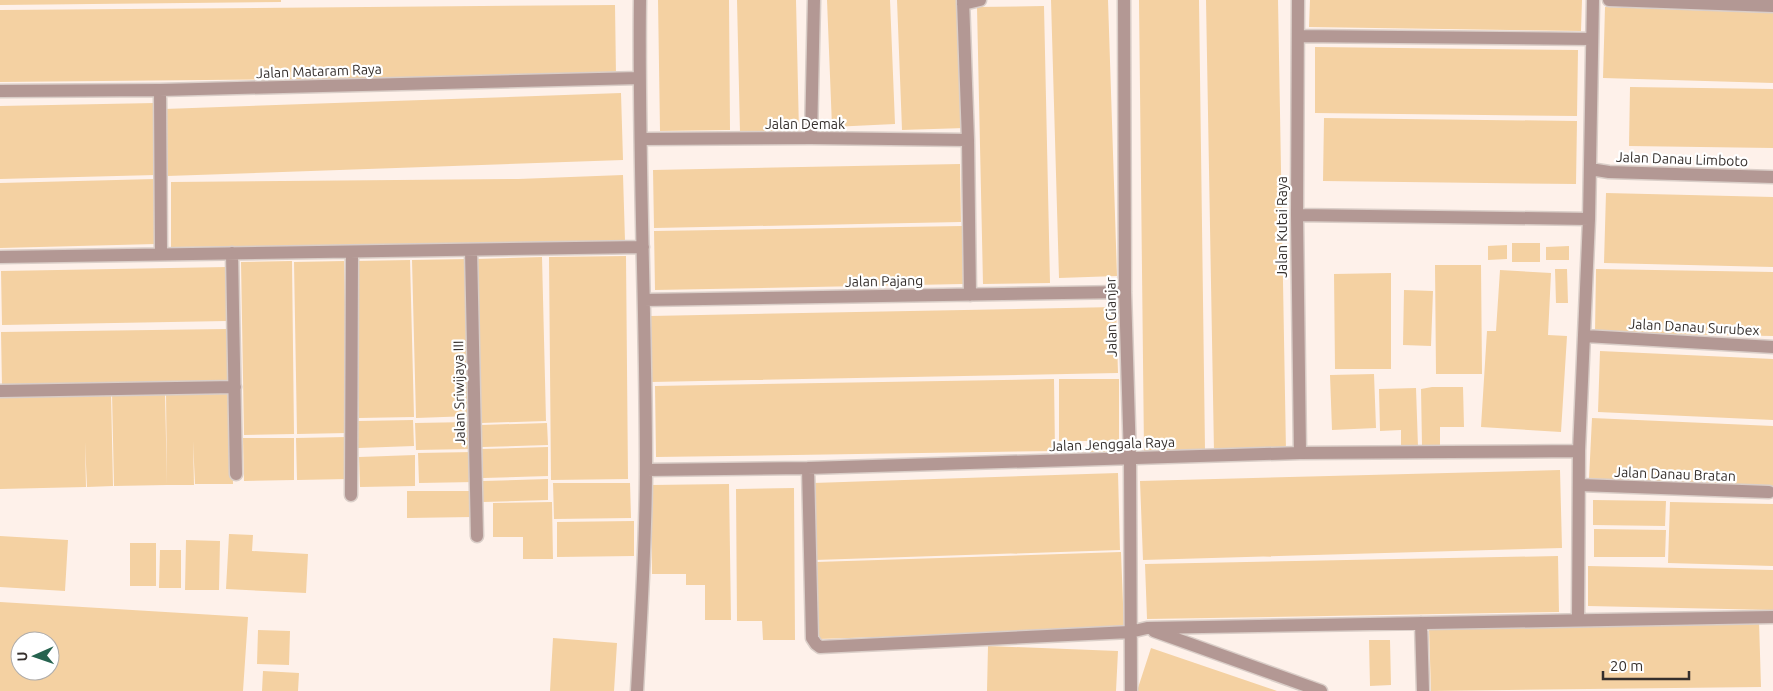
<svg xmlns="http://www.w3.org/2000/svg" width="1773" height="691" viewBox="0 0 1773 691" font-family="Ubuntu,sans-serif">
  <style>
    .building { fill: #f4d1a2; fill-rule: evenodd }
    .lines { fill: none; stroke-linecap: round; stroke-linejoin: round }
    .street-casing { stroke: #dacec8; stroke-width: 15 }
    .street { stroke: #b39894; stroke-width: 12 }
    .labels { text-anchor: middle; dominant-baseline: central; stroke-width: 4.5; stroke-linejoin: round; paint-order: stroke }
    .street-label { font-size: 14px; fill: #352f2c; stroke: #fff }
  </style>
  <rect width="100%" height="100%" fill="#fef1ea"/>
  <path class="building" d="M0 0H281V2L0 5Z
    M658 0H729L730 130 660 131Z
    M737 0H796L799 132 740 133Z
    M827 0H890L895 124 832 127Z
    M897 0H960L965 128 902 130Z
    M1051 0H1108L1117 276 1059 278Z
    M1139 0H1199L1205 450 1144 451Z
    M1206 0H1278L1286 451 1214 452Z
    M1310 0H1582L1581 31 1309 27Z
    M615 5 616 76 0 82V10Z
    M1044 6 1050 283 983 284 977 7Z
    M1605 7 1773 13V83L1603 78Z
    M1315 47 1578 50 1577 116 1315 113Z
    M1630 87 1773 89V148L1629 146Z
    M621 93 623 160 167 176 164 109Z
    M155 103 156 175 0 179V106Z
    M1324 118 1577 121 1576 184 1323 181Z
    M960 164 961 222 654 228 653 170Z
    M623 175 625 241 547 244 171 247V182L518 179Z
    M155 179 156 244 0 248V183Z
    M1606 193 1773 197V267L1604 263Z
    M962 226 963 284 655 290 654 231Z
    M1512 243H1540V262H1512Z
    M1507 245V259L1488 260V246Z
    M1569 246V260H1546V247Z
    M626 256 628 479 551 480 549 257Z
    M542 257 546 421 481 423 476 259Z
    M467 259 471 416 416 418 412 260Z
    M410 260 414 417 359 418 354 261Z
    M292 261 294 434 244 435 241 262Z
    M344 261 348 433 297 434 294 262Z
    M1435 265H1481L1482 374H1436Z
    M227 267V321L2 325 1 271Z
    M1555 269H1567L1568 303H1556Z
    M1596 269 1773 272V336L1595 333Z
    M1500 270 1551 273 1548 335 1567 336 1561 432 1481 427 1487 331H1496Z
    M1391 273V369H1335L1334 274Z
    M1404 290 1433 291 1431 346 1403 345Z
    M1116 307 1118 373 651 382 650 316Z
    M227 329 228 383 2 386 1 332Z
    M1600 351 1773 359V420L1598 412Z
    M1374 374 1376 428 1332 430 1330 375Z
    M1054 379 1055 451 656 457 655 386Z
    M1059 379H1119V440H1117V454L1089 455V441H1059Z
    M1432 387H1463L1464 427H1440V445L1422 446 1421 389Z
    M1416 388 1418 447H1401V430L1380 431 1379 389Z
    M231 391 233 484H195L193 441 194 485H167L166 392Z
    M111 393 113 486 87 487 85 442 86 487 0 489V396Z
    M112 393H165L167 485 114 486Z
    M1592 418 1773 426V486L1589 479Z
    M413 420 414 446 358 448V421Z
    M471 422 472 449 416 450 415 423Z
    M547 423 548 445 482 447 481 425Z
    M347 437 348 479 297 480 296 438Z
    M243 438H294V480L244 481Z
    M548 447V476L483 478 482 449Z
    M474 452 475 482 419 483 418 453Z
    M415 455V486L360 487 359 457Z
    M1560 470 1562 548 1143 560 1140 481Z
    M1118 473 1120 550 815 560 813 483Z
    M548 479V500L483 502V481Z
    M553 483H630L631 518 554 519Z
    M729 484 731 620H705V585H686V574H652L651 485Z
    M794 488 795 640H763L762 621H737L736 489Z
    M407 491H471L472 517 407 518Z
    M1593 500 1666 501 1665 526 1593 525Z
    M552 502 553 559H523V537H493V503Z
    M1670 502 1773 504V566L1668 563Z
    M634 521V556L557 557V522Z
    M1594 529 1666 530 1665 557H1594Z
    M229 534 253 535 252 551 308 554 306 593 226 589Z
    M0 536 68 540 65 591 0 587Z
    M186 540 220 541 219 590H185Z
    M130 543H156V586H130Z
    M160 550H181V588H159Z
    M1121 552 1124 629 818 639 816 562Z
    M1558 556 1559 612 1147 619 1145 564Z
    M1588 566 1773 570V610L1588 606Z
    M0 602 248 617 243 691H0ZM20 641H50V671H20Z
    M1759 621 1761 687 1431 691 1429 627Z
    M258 630 290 631 289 665 257 664Z
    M553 638 617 643 614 691H550Z
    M1369 640H1390L1391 685 1370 686Z
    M988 646 1118 651 1116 691H987Z
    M1151 648 1277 691H1137Z
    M263 671 299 673 298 691H262Z"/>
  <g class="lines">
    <defs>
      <path id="street" d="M963 0 968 140 970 295
        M1124 0 1125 292 1130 459 1131 691
        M1298 0 1297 215 1300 453
        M1609 0 1773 6
        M963 4 980 0
        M1298 36 1592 39
        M160 90 161 254
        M0 91 160 90 639 78
        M811 138 814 0
        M641 139 811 138 968 140
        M1590 169 1609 172 1773 177
        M1297 215 1589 219
        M471 250 477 536
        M232 253 236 474
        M0 257 643 247
        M644 300 1125 292
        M1585 336 1773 347
        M0 391 235 387
        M808 468 812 638 816 644 820 647 1130 632 1147 628 1773 617
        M646 470 808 468 1300 453 1579 451
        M1580 485 1769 492
        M351 495 352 252
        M1578 620 1579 451 1589 219 1593 0
        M1421 623 1423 691
        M1154 631 1321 691
        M637 691C641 617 646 543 646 468 646 312 638 156 640 0"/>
    </defs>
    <use href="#street" class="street-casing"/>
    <use href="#street" class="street"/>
  </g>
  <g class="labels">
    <g class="street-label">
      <text transform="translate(319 71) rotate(-2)">Jalan Mataram Raya</text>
      <text x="805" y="124">Jalan Demak</text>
      <text transform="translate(1682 159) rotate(2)">Jalan Danau Limboto</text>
      <text transform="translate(1282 227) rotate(-90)">Jalan Kutai Raya</text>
      <text transform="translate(884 281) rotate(-1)">Jalan Pajang</text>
      <text transform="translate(1111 317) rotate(-91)">Jalan Gianjar</text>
      <text transform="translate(1694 327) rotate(3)">Jalan Danau Surubex</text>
      <text transform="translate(459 393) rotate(-91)">Jalan Sriwijaya III</text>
      <text transform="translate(1112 444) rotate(-2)">Jalan Jenggala Raya</text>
      <text transform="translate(1675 474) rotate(2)">Jalan Danau Bratan</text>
    </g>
  </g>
  <g transform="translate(35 656) rotate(268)"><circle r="24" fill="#ffffff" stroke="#aeacab"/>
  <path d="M0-4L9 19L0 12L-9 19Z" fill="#26634f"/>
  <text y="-8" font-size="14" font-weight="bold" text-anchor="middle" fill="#352f2c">U</text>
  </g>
  <path d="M1603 671v8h86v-8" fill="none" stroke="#352f2c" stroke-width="2.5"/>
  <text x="1610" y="671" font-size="15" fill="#352f2c" stroke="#ffffff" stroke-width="4" paint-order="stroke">20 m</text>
</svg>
